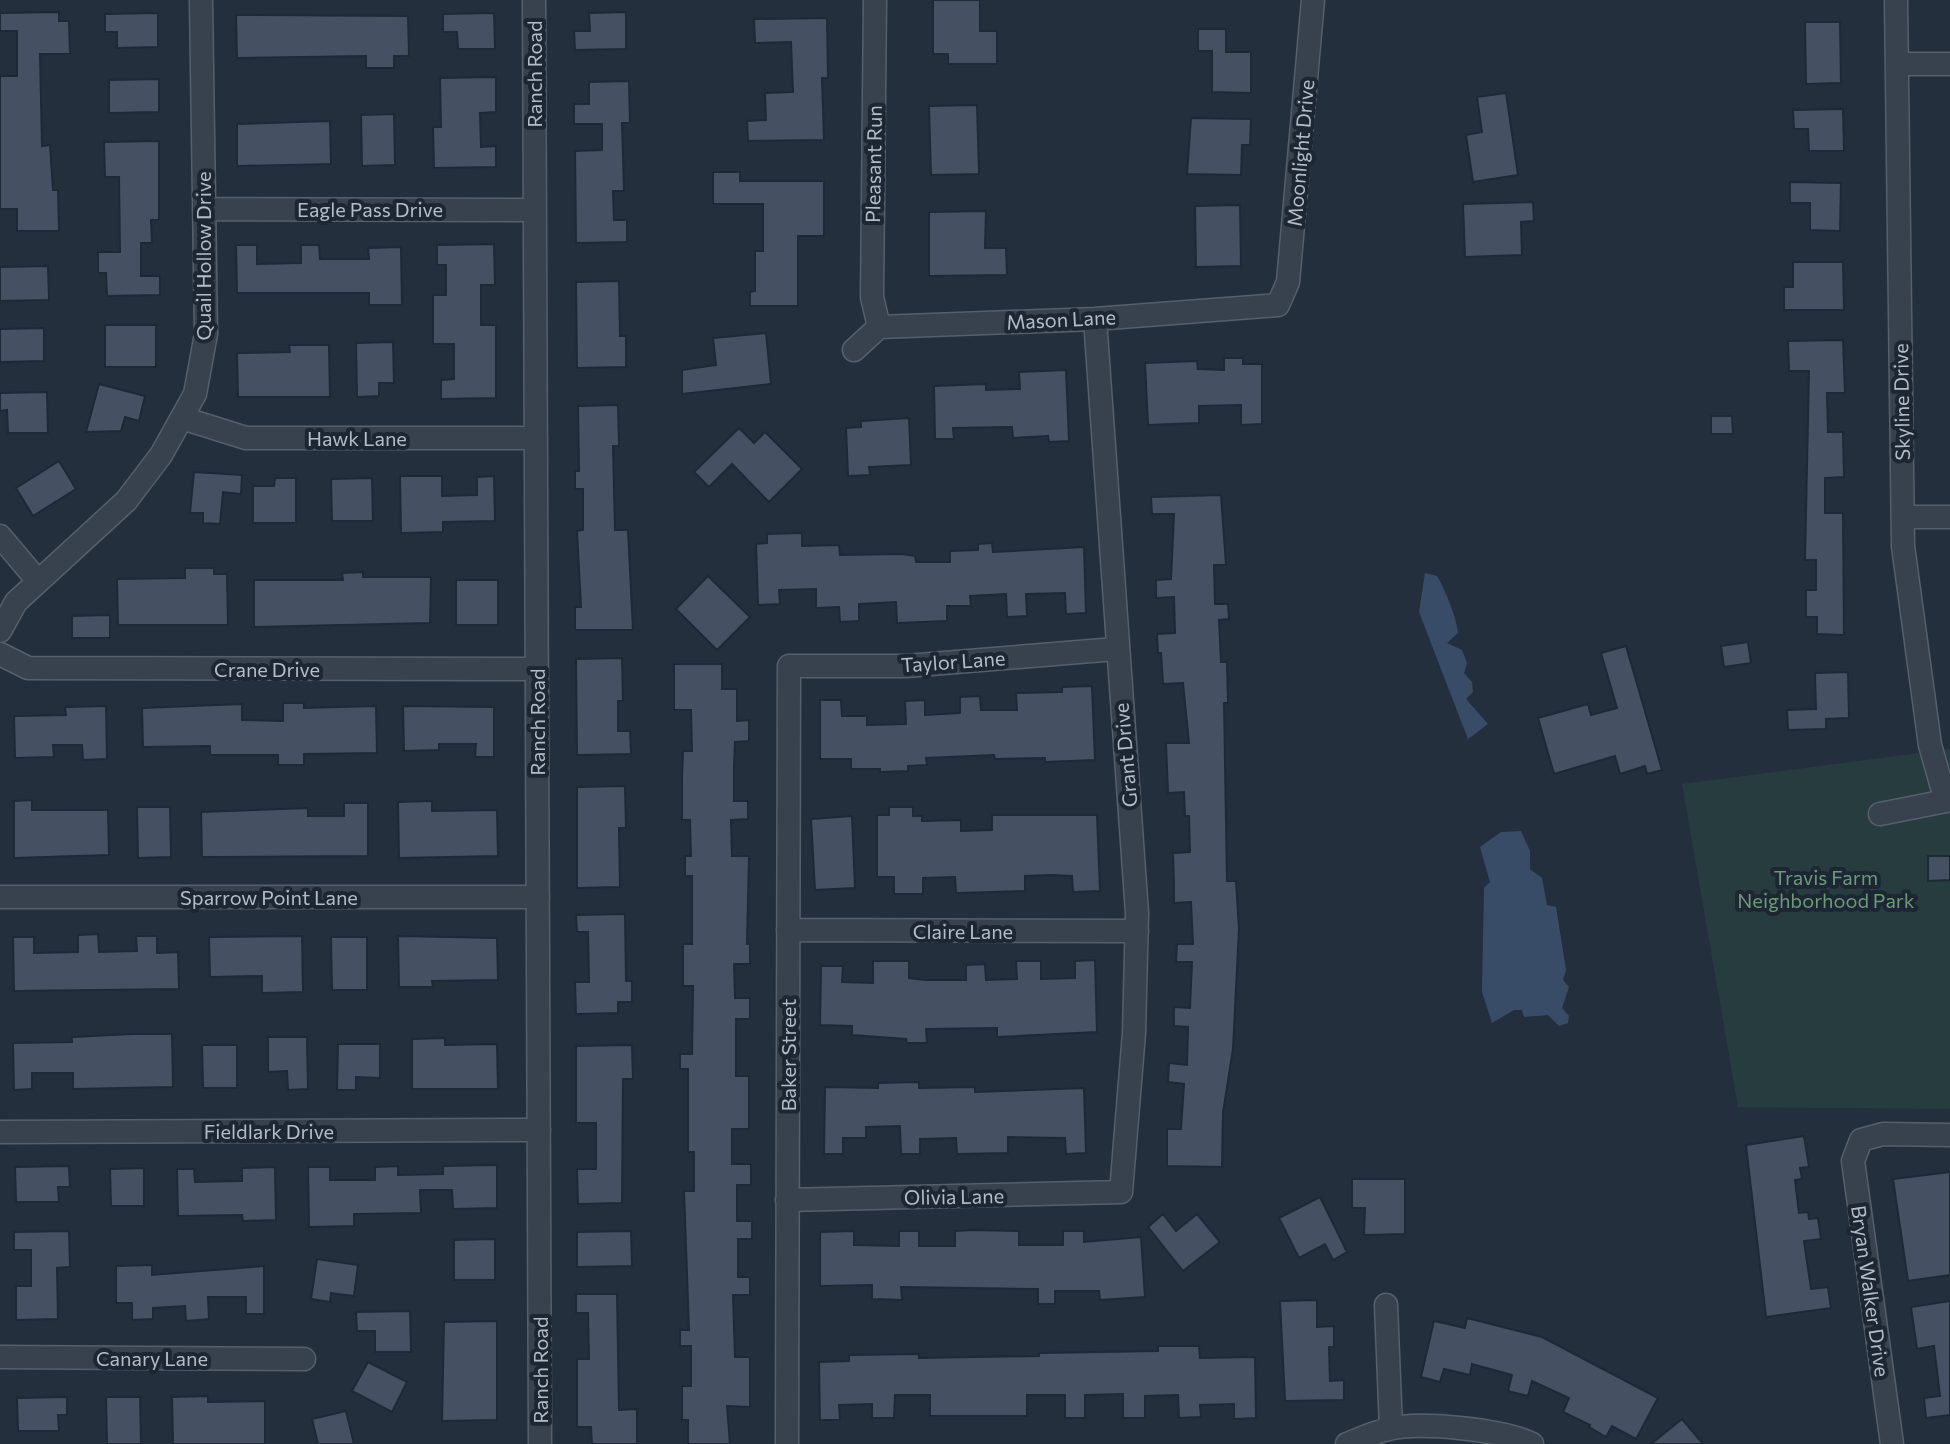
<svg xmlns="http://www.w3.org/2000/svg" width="1950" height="1444" viewBox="0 0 1950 1444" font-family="Commissioner,sans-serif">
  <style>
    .green { fill: #263c3f }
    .water { fill: #394c67 }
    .building { fill: #455162; stroke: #1f2835; stroke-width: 2 }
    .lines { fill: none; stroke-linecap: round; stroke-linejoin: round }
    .minor-casing { stroke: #565f6c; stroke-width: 25 }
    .minor { stroke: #38414e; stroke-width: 22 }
    .labels { text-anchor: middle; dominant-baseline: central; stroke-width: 8; stroke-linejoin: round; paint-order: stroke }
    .street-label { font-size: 20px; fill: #b4bcc9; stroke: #1d2633 }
    .park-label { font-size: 20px; fill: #6b9a76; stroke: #1d2633 }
  </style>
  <rect width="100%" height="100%" fill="#242f3e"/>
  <path class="green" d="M1950 749V1109L1738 1107 1682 784Z"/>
  <path class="water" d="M1425 573 1437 576C1445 589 1457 619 1458 633L1447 643 1462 650 1467 663 1464 673 1472 682 1473 692 1466 699 1488 724 1468 739 1419 612Z
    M1521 831 1530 851V869L1542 878 1547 905 1556 907 1566 970 1563 980 1569 987 1562 1008 1569 1016 1568 1023 1559 1026 1548 1015 1524 1017 1522 1010H1514L1492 1023 1482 992 1484 888 1490 882 1480 847 1501 832Z"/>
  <path class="building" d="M933 0H980V31H997V64H948V54H933Z
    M59 12V21H69L70 54H40L42 146 50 145 53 190H58L59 231H17V209H0V76H17V31H0V13Z
    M626 12V49L575 50 574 31H590L589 13Z
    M158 13V47L117 48V32H105V14Z
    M494 13 495 49H458L457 32H443V14Z
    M236 15 408 16 409 56H394V68H366V56L237 58Z
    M827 18 828 78H822L824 140 748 141 747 121 766 120 765 93 793 92 791 42 755 43 754 19Z
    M1805 22H1840L1841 83 1806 84Z
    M1198 29H1226V52H1251V93L1212 92V51H1198Z
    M496 77V112L480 113 481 147 496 146V167L434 168 433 127H441L440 78Z
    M159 79V112L109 113V80Z
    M629 81 630 123H622L624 191H613L614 220H627V242L576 243 575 151 602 150V124H574V104H589V82Z
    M1506 93 1518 175 1473 182 1466 135 1482 132 1477 97Z
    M977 105 979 174 931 175 929 106Z
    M1843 109 1844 151H1809L1808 129H1794L1793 110Z
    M394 114 395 165 362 166 361 115Z
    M1191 118 1251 119 1250 145H1242L1241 175 1187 174Z
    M330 121 331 164 237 166V124Z
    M159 141V220H151L152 243H141V276H160V295L107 296 106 273H98V252H120L119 177H105L104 142Z
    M713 172H740V181H824V236H798V306H750V292L755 291V251H763V204H713Z
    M1790 182 1841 183 1840 231 1810 230V203H1790Z
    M1533 202 1534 221 1521 222 1522 255 1465 257 1463 204Z
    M1240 205 1241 266 1196 267 1195 206Z
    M986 211 985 248H1006L1007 275 929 276V212Z
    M494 244 495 285H481V325H496V398L441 399V380L454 379V344H433V295H446V265H437V245Z
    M236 245H257V264L301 263V245H319L320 259H369L368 248 401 247 402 305H369V293H237Z
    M1793 262H1843L1844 310H1784V287H1793Z
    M48 266 49 300 0 301V267Z
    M619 281 620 336H626V367L577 368 576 282Z
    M105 325H156V367H105Z
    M44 328V361L0 362V329Z
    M766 333 771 384 682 394V370L716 365 713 338Z
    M1843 340 1845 393H1827L1828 432H1843L1844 477 1825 478V513H1843L1844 635 1817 634V617H1806V590H1816V560H1805L1809 371H1789L1788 341Z
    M393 342 394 383H379V396L357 397 356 343Z
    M289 345H329L330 397H238L237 353 290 352Z
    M1224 358H1243V364H1262V424L1241 425V405L1199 406V423L1148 425 1145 363 1197 361 1198 369 1224 370Z
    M1066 370 1069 441 1049 442 1048 436 1013 438 1012 427 953 428 954 439H935L934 386 986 384V390L1020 389 1019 372Z
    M99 384 145 396 139 421 125 417 121 431 86 432Z
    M47 392 48 433H8L7 410 0 411V393Z
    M618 405 619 446H613L615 530H628L633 630H575V607H581L577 531 583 530V489H575V471H579L578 406Z
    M1711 416H1732L1733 434H1711Z
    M909 418 911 465 869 467 870 475 848 476 846 428 861 427V421Z
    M739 428 754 443 765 432 802 469 769 502 732 464 709 487 694 472Z
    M59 461 76 489 33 516 16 488Z
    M194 472 242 475 241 494 223 492 220 524 203 523V513H190Z
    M400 476H442V496L477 495V477L494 476 495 521 443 522V532L401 533Z
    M275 478H296V523H253V486H274Z
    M372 478 373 521H332L331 479Z
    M1221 495 1226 565H1214L1215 604H1228L1229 619 1219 620 1221 662H1227L1228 703H1224L1227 881H1236L1239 929 1233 1049 1223 1112 1222 1167 1167 1166V1129H1181L1184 1084 1168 1082 1169 1063 1187 1065 1188 1027 1174 1026V1007L1190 1008 1192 962H1176L1177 944H1193L1191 902 1174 903V884L1173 853 1190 852 1189 816H1185L1184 792 1168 793 1166 743H1189L1183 683 1163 684 1161 653H1158L1157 634 1175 633 1174 597 1156 598V580L1171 579 1174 514H1152L1151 497Z
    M802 533V546L839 545 840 555 903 554 915 556 916 562H950V551L978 550V544L992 543 993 552 1084 547 1086 613 1066 614 1065 593 1026 594 1027 616 1007 617 1006 594 970 596 971 606H947V621L897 623 896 602 859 604V621L840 622 839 607 816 608V589L779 590 780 604 758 605 756 544 767 543V534Z
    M185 568H214V574H227L228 625H118L117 579 185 578Z
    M363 572V577H431L430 623 254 627V580H343L342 573Z
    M708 576 750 617 717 650 676 609Z
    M456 580H498V625H456Z
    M110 615V638H72V616Z
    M1748 642 1751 663 1724 667 1721 646Z
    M1626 646 1662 770 1647 774 1645 766 1620 774 1615 756 1554 774 1538 718 1588 704 1591 715 1617 708 1601 653Z
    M622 658 623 701H618V731H630L631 754 577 755 576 659Z
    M674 664H722V689H737V721L749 720V741L735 742 734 766V801H748V819L731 820 732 856H749L747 944H750V964H734L735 998H750V1019H736V1076H749V1129H732V1164H751V1185H737V1221H752V1239H738V1277H750V1295H733L735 1357H750V1407L727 1406 730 1444H688V1420H682V1386H691V1346H680V1330H689L684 1191H694V1152H688V1069H680V1054H692L693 986H683V944H692V876H685V856H691L690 820H682V778L683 751H692L691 710H674Z
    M1848 672 1849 718 1826 719V729L1788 730 1787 710 1816 709 1815 673Z
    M1092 686 1095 760 1045 762V758L995 759 994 755 926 758 927 765 908 766V771L880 772V769H851V759H820V700H841L842 716H867V725L906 724 905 701 925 700V715L960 713V697L980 696 981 710H1017L1016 693 1062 692V687Z
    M283 703H304V708L376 706 377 753 304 754V765H278V755H210V746L143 747 142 708 242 704V720L283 721Z
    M106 706 107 759 83 760 82 745H53L54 757 15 758 14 716 66 715 65 707Z
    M403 706 494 707V757H475L476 744H439V750L404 751Z
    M625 786 626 828H619L620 887 577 888V787Z
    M32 800V810H108L109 855 14 858V801Z
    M432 801V811L497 810 498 856 399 858 398 802Z
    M344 803H368V856L202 857 201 812 308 808V816H344Z
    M137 807H170L171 857 138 858Z
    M889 807H913V816H922V821L961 820V831L992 830V815H1097L1100 891 1073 892 1072 876 1051 875 1025 876V891L956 893 955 877 923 878V894H894V877H877V815H889Z
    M852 816 855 888 815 890 811 819Z
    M1928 856H1950V880L1928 881Z
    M625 914 626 981H632V1002H618V1013L576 1014 575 982H589L588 932H577L576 915Z
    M98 934 99 952 137 951 136 936H157V953L178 952 179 989 14 991 13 937H34V953L78 952V935Z
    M302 936 303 992 262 993V976L210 977 209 937Z
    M398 936 497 938 498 980 432 981 433 987H399Z
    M331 937H367V990H332Z
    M1095 960 1097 1032 997 1037V1028L926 1029 927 1043H907L906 1039 852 1035V1026L820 1025 821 966H843L842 982 873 983V961H909V978L926 980H966V965L985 964 986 980 1017 979 1016 961H1041V979L1075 978V961Z
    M132 1034H172L173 1087 73 1089V1073H32V1089L14 1090 13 1043 72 1042V1037Z
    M268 1037H307L308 1089 288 1090 287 1071 268 1072Z
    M445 1038V1045L497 1044 498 1089H412V1039Z
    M338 1044H380V1078L356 1077V1090H337Z
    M202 1045H237V1088H203Z
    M632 1045 633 1079H623L622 1203 578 1204 577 1169H596V1123H576V1046Z
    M919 1082V1088L975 1087V1092L1084 1088 1086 1153 1066 1154 1065 1138 1008 1137V1153L957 1154 956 1138 920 1139V1154H901L900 1126 866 1127V1138H843V1154H824L825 1087 878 1088V1083Z
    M1804 1136 1809 1167 1800 1168 1802 1179 1795 1180 1799 1213 1808 1212 1809 1219 1818 1218 1821 1239 1804 1241 1811 1289 1828 1287 1831 1308 1766 1317 1746 1145Z
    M497 1165V1208L453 1209 452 1190H420L421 1213 354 1214V1226L309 1227 308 1167H330V1180H375V1167L398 1166V1175L443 1174V1166Z
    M69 1166 70 1187H58L59 1202H16L15 1167Z
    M275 1167 276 1220 243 1221 242 1215 178 1216 177 1169H194L195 1182 242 1181V1168Z
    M144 1168V1206H111L110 1169Z
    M1950 1172V1275L1908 1281 1893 1179Z
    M1352 1179H1405V1234L1364 1235 1365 1208H1352Z
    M1320 1197 1347 1252 1333 1260 1325 1244 1299 1258 1279 1218Z
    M1163 1214 1176 1231 1197 1214 1220 1242 1183 1271 1148 1227Z
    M973 1230 1019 1231V1245H1063V1231H1084V1242L1141 1237 1145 1297 1100 1300 1099 1291H1055V1304H1038V1289L901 1287 902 1300 872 1299V1285L820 1286V1232L854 1231V1245L899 1246V1231H919V1246H955V1231Z
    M69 1231 70 1267 57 1268 58 1319 16 1320V1286H31V1250H14V1232Z
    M631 1231 632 1266 577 1267V1232Z
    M495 1239V1280H454V1240Z
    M317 1259 358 1265 354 1296 331 1293 330 1302 311 1299Z
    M152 1265V1275L264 1266V1314H246V1297H208L209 1319 186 1321 185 1306 153 1308V1319L132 1320V1303H116V1266Z
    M576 1294H617L619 1410 637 1409V1444H592L591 1427H577V1359H589L588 1313H576Z
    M1317 1300V1327L1334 1326V1347H1329L1330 1381 1344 1380V1400L1285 1401 1280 1301Z
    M1950 1301V1415L1926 1418 1924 1398 1940 1396 1934 1346 1917 1349 1911 1307Z
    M410 1311 411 1352H375V1331H357L356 1312Z
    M1467 1318 1542 1337 1658 1398 1636 1439 1612 1426 1606 1437 1589 1427 1590 1425 1563 1412 1569 1398 1532 1381 1528 1396 1508 1391 1512 1375 1472 1364 1470 1375 1444 1369 1440 1382 1421 1377 1434 1321 1465 1328Z
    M497 1321V1420L442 1421 444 1322Z
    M1158 1346H1199L1200 1358 1255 1357 1256 1418 1234 1419V1404L1200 1405 1201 1417 1179 1418 1178 1395 1145 1396V1418H1123V1394L1085 1395V1418H1065V1395H1027V1416H930V1395H895L894 1418H872V1404L839 1405 840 1420H820L819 1362 849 1361V1355L919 1354V1358L1039 1356V1353L1158 1351Z
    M368 1362 407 1382 392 1412 352 1391Z
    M208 1396V1402L265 1401V1444H173L172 1397Z
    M67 1397V1415H58L59 1431H18L17 1398Z
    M106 1397H140L141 1444H107Z
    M346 1411 354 1444H318L312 1419Z
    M1682 1419 1703 1444H1651Z"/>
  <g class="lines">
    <defs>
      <path id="minor" d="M534 0 540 1444
        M875 0 872 297 879 327
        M1898 64H1950
        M204 209 535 210
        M854 350 879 327 1095 319 1278 305 1288 282 1313 0
        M182 418 246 438H536
        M1903 517H1950
        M0 536 38 581
        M0 631 16 602 126 501 161 455 195 394 206 334 201 0
        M0 654 28 668 537 669
        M1880 814 1946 801 1930 745 1903 546 1896 0
        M0 897H538
        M788 930 1137 931
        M0 1132 539 1130
        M787 1200 1121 1192 1134 1033 1137 913 1095 319
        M1386 1305 1391 1428
        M0 1357 304 1359
        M787 1444 789 666H907L1116 649
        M1347 1444C1360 1439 1374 1432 1389 1429 1420 1421 1504 1430 1532 1444
        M1892 1444 1853 1161 1861 1140 1883 1134 1950 1135"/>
    </defs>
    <use href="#minor" class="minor-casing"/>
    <use href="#minor" class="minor"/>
  </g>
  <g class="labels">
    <g class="street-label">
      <text transform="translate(534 74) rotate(-90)">Ranch Road</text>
      <text transform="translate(1300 153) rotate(-85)">Moonlight Drive</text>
      <text transform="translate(873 164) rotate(-89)">Pleasant Run</text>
      <text x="370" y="209">Eagle Pass Drive</text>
      <text transform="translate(203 256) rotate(-90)">Quail Hollow Drive</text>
      <text transform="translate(1061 319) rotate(-3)">Mason Lane</text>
      <text transform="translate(1901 402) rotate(-91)">Skyline Drive</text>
      <text x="357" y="438">Hawk Lane</text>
      <text transform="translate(953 661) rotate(-4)">Taylor Lane</text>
      <text x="267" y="669">Crane Drive</text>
      <text transform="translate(537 722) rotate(-90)">Ranch Road</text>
      <text transform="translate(1125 755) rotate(-95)">Grant Drive</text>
      <text x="269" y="897">Sparrow Point Lane</text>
      <text x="963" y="931">Claire Lane</text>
      <text transform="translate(788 1055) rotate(-90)">Baker Street</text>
      <text x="269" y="1131">Fieldlark Drive</text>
      <text transform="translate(954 1196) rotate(-1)">Olivia Lane</text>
      <text transform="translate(1871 1291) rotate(82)">Bryan Walker Drive</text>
      <text x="152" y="1358">Canary Lane</text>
      <text transform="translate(540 1370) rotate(-90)">Ranch Road</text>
    </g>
    <g class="park-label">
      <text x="1826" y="877">Travis Farm<tspan x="1826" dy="23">Neighborhood Park</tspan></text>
    </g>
  </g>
</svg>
